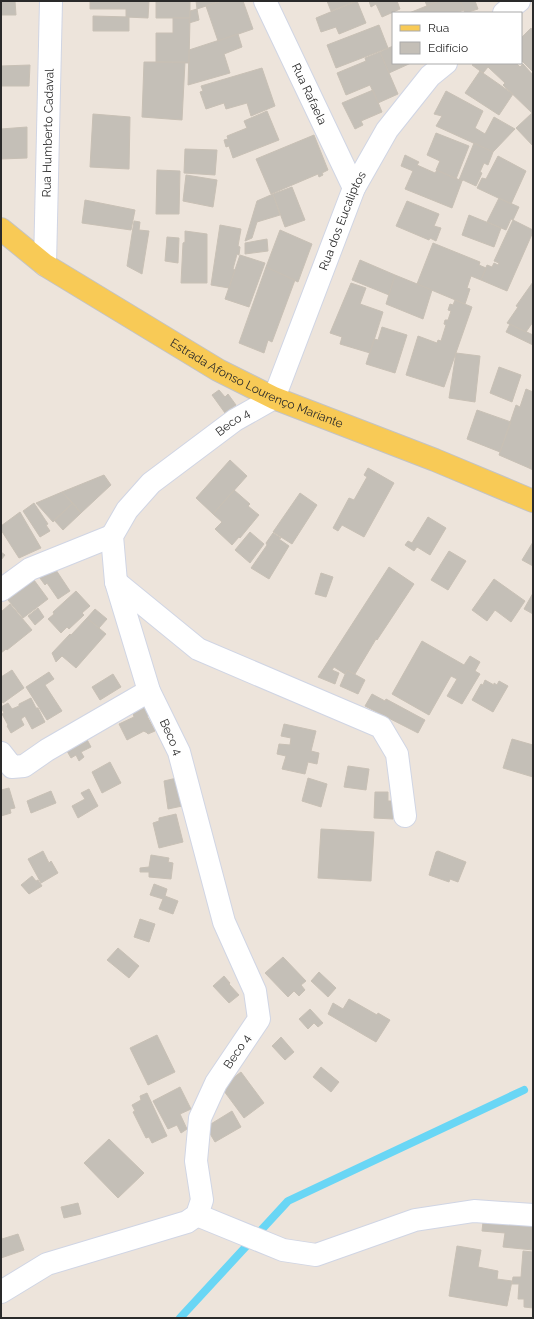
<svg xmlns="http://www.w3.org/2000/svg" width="534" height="1319" viewBox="0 0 534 1319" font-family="Raleway,sans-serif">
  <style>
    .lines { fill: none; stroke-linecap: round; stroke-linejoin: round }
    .stream { stroke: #69d6f5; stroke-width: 8 }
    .building { fill: #c4bfb7; stroke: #c8c0b5 }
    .minor-casing { stroke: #d0d5e4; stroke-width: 24 }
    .major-casing { stroke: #c3c3c3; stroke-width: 24 }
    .minor { stroke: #fff; stroke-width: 22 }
    .major { stroke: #f8ca56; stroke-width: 22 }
    .labels { text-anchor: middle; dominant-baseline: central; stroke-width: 3; stroke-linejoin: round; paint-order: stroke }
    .street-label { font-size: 12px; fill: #2a2a2a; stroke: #fff }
  </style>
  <rect width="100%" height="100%" fill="#ede4db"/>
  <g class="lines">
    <path class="stream" d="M180 1318 288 1201 524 1090"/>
  </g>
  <path class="building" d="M1 1H15L16 15H1Z
    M90 1H149L148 18 126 17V9H90Z
    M156 1H190V18H156Z
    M196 1H217L218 2 197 9Z
    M222 1H243L253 29 218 41 206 6Z
    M327 1H356L331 11Z
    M357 1 366 23 339 34 336 27 321 32 316 18Z
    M369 1H397L400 9 382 17 376 4 371 7Z
    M425 1H439L427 6Z
    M439 1H460L464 10 456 13H409Z
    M460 1H475L478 9 465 13Z
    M197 9 199 20 189 23 190 11Z
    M93 16 129 17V31H93Z
    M173 18H190L189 63 156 62V33H173Z
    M379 25 388 48 336 68 327 45Z
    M531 28 533 31V72L521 60V38Z
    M238 34 242 47 224 54 230 73 188 85 189 50Z
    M393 46V63H411L389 73 380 52Z
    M380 52 398 94 378 103 370 85 346 95 337 73 366 61 365 58Z
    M144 62H185L182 120 142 117Z
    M474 63H516L520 67 523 64 533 75V112L532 113 503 85 505 83 488 67 483 73 472 65Z
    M30 65 29 86H1V66Z
    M262 68 275 106 251 116 247 103 226 109 224 103 206 109 200 92 203 91 201 86Z
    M480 71 513 94 499 115 465 93Z
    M373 90 382 112 361 121 363 125 355 129 342 103Z
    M446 91 483 111 475 128 485 134 494 117 515 129 493 152 436 126 442 116 434 114Z
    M267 111 279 140 233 158 229 146 226 147 224 140 228 139 227 136 247 128 244 121Z
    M532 113 533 114V146L516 128Z
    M93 114 130 117 129 169 90 167Z
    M27 127V158L1 159V129Z
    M436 133 469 146 456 179 436 170 440 161 427 155Z
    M314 135 328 170 322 173 323 175 319 177 318 174 271 194 256 159Z
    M474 143 493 152 488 165 484 163 480 172 482 173 476 186 463 180 462 181 459 180Z
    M185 149 217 150 215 175 184 173Z
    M405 155 419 162 417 165 435 173 437 170 462 181 452 208 405 189 413 171 401 166Z
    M498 156 526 171 511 204 477 188 482 178 486 179Z
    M157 170 180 171 179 214H156Z
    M186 175 217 180 213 207 183 201Z
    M292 187 305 220 285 227 273 194Z
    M273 194 280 215 257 222 252 238 245 241 257 201Z
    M499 198 519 207 513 220 511 219 506 230 487 222Z
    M85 200 135 210 131 230 82 223Z
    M407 201 439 214 434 226 441 228 436 241 430 238 429 240 396 226Z
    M469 215 501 228 494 247 462 235Z
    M513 220 533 230V232L507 291 481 280 487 265 492 267 494 263 498 265 499 263 494 261Z
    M134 221 140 222 139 230 149 231 142 274 127 266Z
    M220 225 241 229 238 246 240 247 239 255 237 254 233 269 235 270 229 288 211 285Z
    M280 230 312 244 298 282 266 267Z
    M185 231 207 234V283H181L183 243 185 242Z
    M167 237 179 238 178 263 165 261Z
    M267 239 268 251 245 254V243Z
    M433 243 480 262 479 265 486 268 481 280 471 276 467 288 470 289 465 304 417 284Z
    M240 255 265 263 249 307 225 299Z
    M360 260 395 275 389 295 352 280Z
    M266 267 295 280 272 342 268 340 264 353 239 343Z
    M395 275 432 290 423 319 386 304Z
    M533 282V322L526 332 507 323 518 307 516 306Z
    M351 283 366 288 360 304 383 312 370 353 340 344 342 337 330 333Z
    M455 300 472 307 444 387 406 375 418 336 437 343 438 340 441 341 446 325 444 324 445 320H448L451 311 448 310 450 304 453 305Z
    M510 324 533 335V345L506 332Z
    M382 327 407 335 395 373 366 364 374 339 378 340Z
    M456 353 480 356 475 402 449 398Z
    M499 367 521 375 512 402 490 393Z
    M526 389 533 392V457L529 468 499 455 516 405 520 407Z
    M219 390 225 397 228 394 236 405 225 413 212 395Z
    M477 410 511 422 500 452 467 439Z
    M533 457V470L529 468Z
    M230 460 247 476 213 514 196 498Z
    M368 468 394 483 364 537 342 525 338 531 333 528 349 498 354 500 367 477 364 475Z
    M104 475 111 485 81 513 62 492Z
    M234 490 250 504 248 506 259 515 240 538 239 537 232 545 215 529 222 522 213 514Z
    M62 492 73 503 53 522 36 503Z
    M300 493 317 505 292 544 273 532Z
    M34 503 48 524 46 525 50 531 40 537 23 511Z
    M73 503 81 513 63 530 54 520Z
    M20 512 41 548 19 558 1 530V526Z
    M428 517 446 528 430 555 417 547 414 551 405 545 408 541 412 543Z
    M250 532 264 544 250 563 235 550Z
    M273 533 281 538 279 539 289 546 269 579 251 568 267 545 266 543Z
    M533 542V566L522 560Z
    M449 551 466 561 448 590 431 580Z
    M1 552 5 555 1 560Z
    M52 564 70 591 58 599 47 583 45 585 37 574Z
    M389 567 414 584 377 640 376 639 355 674 347 670 345 674 334 667 332 670 339 673 335 684 318 677Z
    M321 573 333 577 326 597 315 594Z
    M494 579 525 601 511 622 495 610 487 621 472 610Z
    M34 580 48 599 23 618 8 600 18 592 17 591Z
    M76 591 90 606 82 613 84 615 69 629 67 627 61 633 48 619 54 614 53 612Z
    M533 593V614L524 609Z
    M10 604 32 630 7 650 6 649 1 653V612Z
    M38 608 44 617 35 625 28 616Z
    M95 609 107 619 99 628 87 618Z
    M87 618 106 634 76 668 62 656 56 662 52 653 70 634 71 635Z
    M422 641 464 665 470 656 480 662 475 671 480 674 462 704 447 696 457 679 451 676 429 715 392 694Z
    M12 670 24 688 3 703 1 700V677Z
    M347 670 365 680 358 694 340 686Z
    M49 672 54 679 45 685 62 711 47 720 26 687Z
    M113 674 121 687 100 700 92 687Z
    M485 680 494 685V683L497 685 499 681 508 686 493 712 472 700 481 684 483 685Z
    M372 694 385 701 386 699 425 720 418 733 365 706Z
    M31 698 36 708H38L45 722 32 729 25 716 21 719 24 725 11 733 7 726 8 725 2 714 4 713 1 707 8 703 12 709 19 706V704Z
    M146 707 150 715 147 716 155 731 148 734 146 732H145L144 731 127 740 119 724 134 717 133 713Z
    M284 724 316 731 311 751 319 753 317 764 308 762 305 774 282 769 286 756 277 754 279 744 290 745 291 738 281 736Z
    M83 732 91 747 81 752 84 757 79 761 76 755 71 758 63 744Z
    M512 739 533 745V777L503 768Z
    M110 762 121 783 102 793 92 772Z
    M348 766 369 769 366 790 344 787Z
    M181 777 187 805 168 809 164 781Z
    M308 778 327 784 321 807 302 801Z
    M9 788 15 808 10 809 11 813 1 816V790Z
    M89 789 98 806 78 818 72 806 85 799 81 793Z
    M51 791 56 803 31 813 27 801Z
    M375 792H388V801H393V819L374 818Z
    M176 814 183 842 159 848 153 823 159 821V818Z
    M321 829 374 832 371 881 318 878Z
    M43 851 49 863 51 861 58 873 41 883 28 859Z
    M438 851 466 862 458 882 450 879 449 882 429 875 436 852Z
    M151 855 169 858 168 862 173 863 171 879 149 877V872H140V868L149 867Z
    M32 876 36 881 38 880 42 886 29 894 21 885Z
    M154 884 167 889 165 896 178 901 173 914 159 909 163 899 150 895Z
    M140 919 155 924 149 942 134 937Z
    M118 948 139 966 129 978 107 960Z
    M283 957 306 981 301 985 305 990 299 996 294 991 288 997 265 973Z
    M319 972 336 988 328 997 311 981Z
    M224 976 230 983 229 984 239 995 229 1003 213 986Z
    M349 999 377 1015 378 1013 390 1020 376 1042 328 1014 333 1003 343 1009Z
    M310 1009 323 1023 318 1027 314 1023 308 1029 299 1019Z
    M157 1035 175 1072 148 1085 130 1048Z
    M281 1037 294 1052 285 1060 272 1046Z
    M321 1067 339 1082 331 1092 313 1077Z
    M241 1072 264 1103 244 1118 221 1087Z
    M180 1087 191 1109 180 1114 187 1129 181 1133 177 1125 168 1129 153 1101Z
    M147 1093 167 1136 152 1143 149 1137 146 1138 133 1112 135 1111 132 1105 141 1100 140 1096Z
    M232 1111 241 1127 215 1142 206 1127Z
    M109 1139 144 1173 118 1198 84 1163Z
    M78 1203 81 1214 64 1218 61 1207Z
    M483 1222 533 1226V1250L503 1247 505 1233 482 1231Z
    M18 1234 24 1250 1 1258V1235L2 1239Z
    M457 1246 481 1250 478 1267 498 1271 497 1279 512 1281 507 1306 449 1296Z
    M523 1251 533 1252V1308L524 1307V1299H518L519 1284H512L513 1277H521Z"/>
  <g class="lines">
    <defs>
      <g id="minor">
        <path id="s1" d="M265 1 354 188"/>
        <path d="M504 13 519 1"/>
        <path id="s2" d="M45 265 51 1"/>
        <path d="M116 582 198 649 381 727 397 754 405 816"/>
        <path d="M1 590 30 569 112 536"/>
        <path d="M1 753 12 767 24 766 47 750 149 691"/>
        <path d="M197 1215 283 1250 316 1255 415 1220 474 1211 533 1215"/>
        <path id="s3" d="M1 1292 47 1264 187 1222 197 1215 202 1200 196 1161 200 1118 216 1083 259 1019 255 991 224 922 179 752 149 691 116 582 112 536 127 510 151 483 235 420 274 398 354 188 387 130 430 76 446 63"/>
      </g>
      <g id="major">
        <path id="s4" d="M1 229 45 265 218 370 274 398 435 460 533 501"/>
      </g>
    </defs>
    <use href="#minor" class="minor-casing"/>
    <use href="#major" class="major-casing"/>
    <use href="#minor" class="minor"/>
    <use href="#major" class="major"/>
  </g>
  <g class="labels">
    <g class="street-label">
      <text stroke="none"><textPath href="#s1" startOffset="103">Rua Rafaela</textPath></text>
      <text stroke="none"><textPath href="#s2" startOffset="132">Rua Humberto Cadaval</textPath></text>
      <text stroke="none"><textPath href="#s3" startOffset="1340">Rua dos Eucaliptos</textPath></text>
      <text stroke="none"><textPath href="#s4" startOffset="300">Estrada Afonso Lourenço Mariante</textPath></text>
      <text stroke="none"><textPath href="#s3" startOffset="1102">Beco 4</textPath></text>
      <text transform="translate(171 737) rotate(66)">Beco 4</text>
      <text stroke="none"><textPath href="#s3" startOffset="387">Beco 4</textPath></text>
    </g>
  </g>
  <rect width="534" height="1319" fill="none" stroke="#2a2a2a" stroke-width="4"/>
  <rect x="392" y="12" width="130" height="52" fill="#ffffff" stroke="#aaaaaa"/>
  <rect x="400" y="25" width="20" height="6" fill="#f8ca56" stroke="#aaaaaa"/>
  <text x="428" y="32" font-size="12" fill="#2a2a2a">Rua</text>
  <rect x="400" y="42" width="20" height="12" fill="#c4bfb7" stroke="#aaaaaa"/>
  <text x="428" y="52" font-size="12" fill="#2a2a2a">Edifício</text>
</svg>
